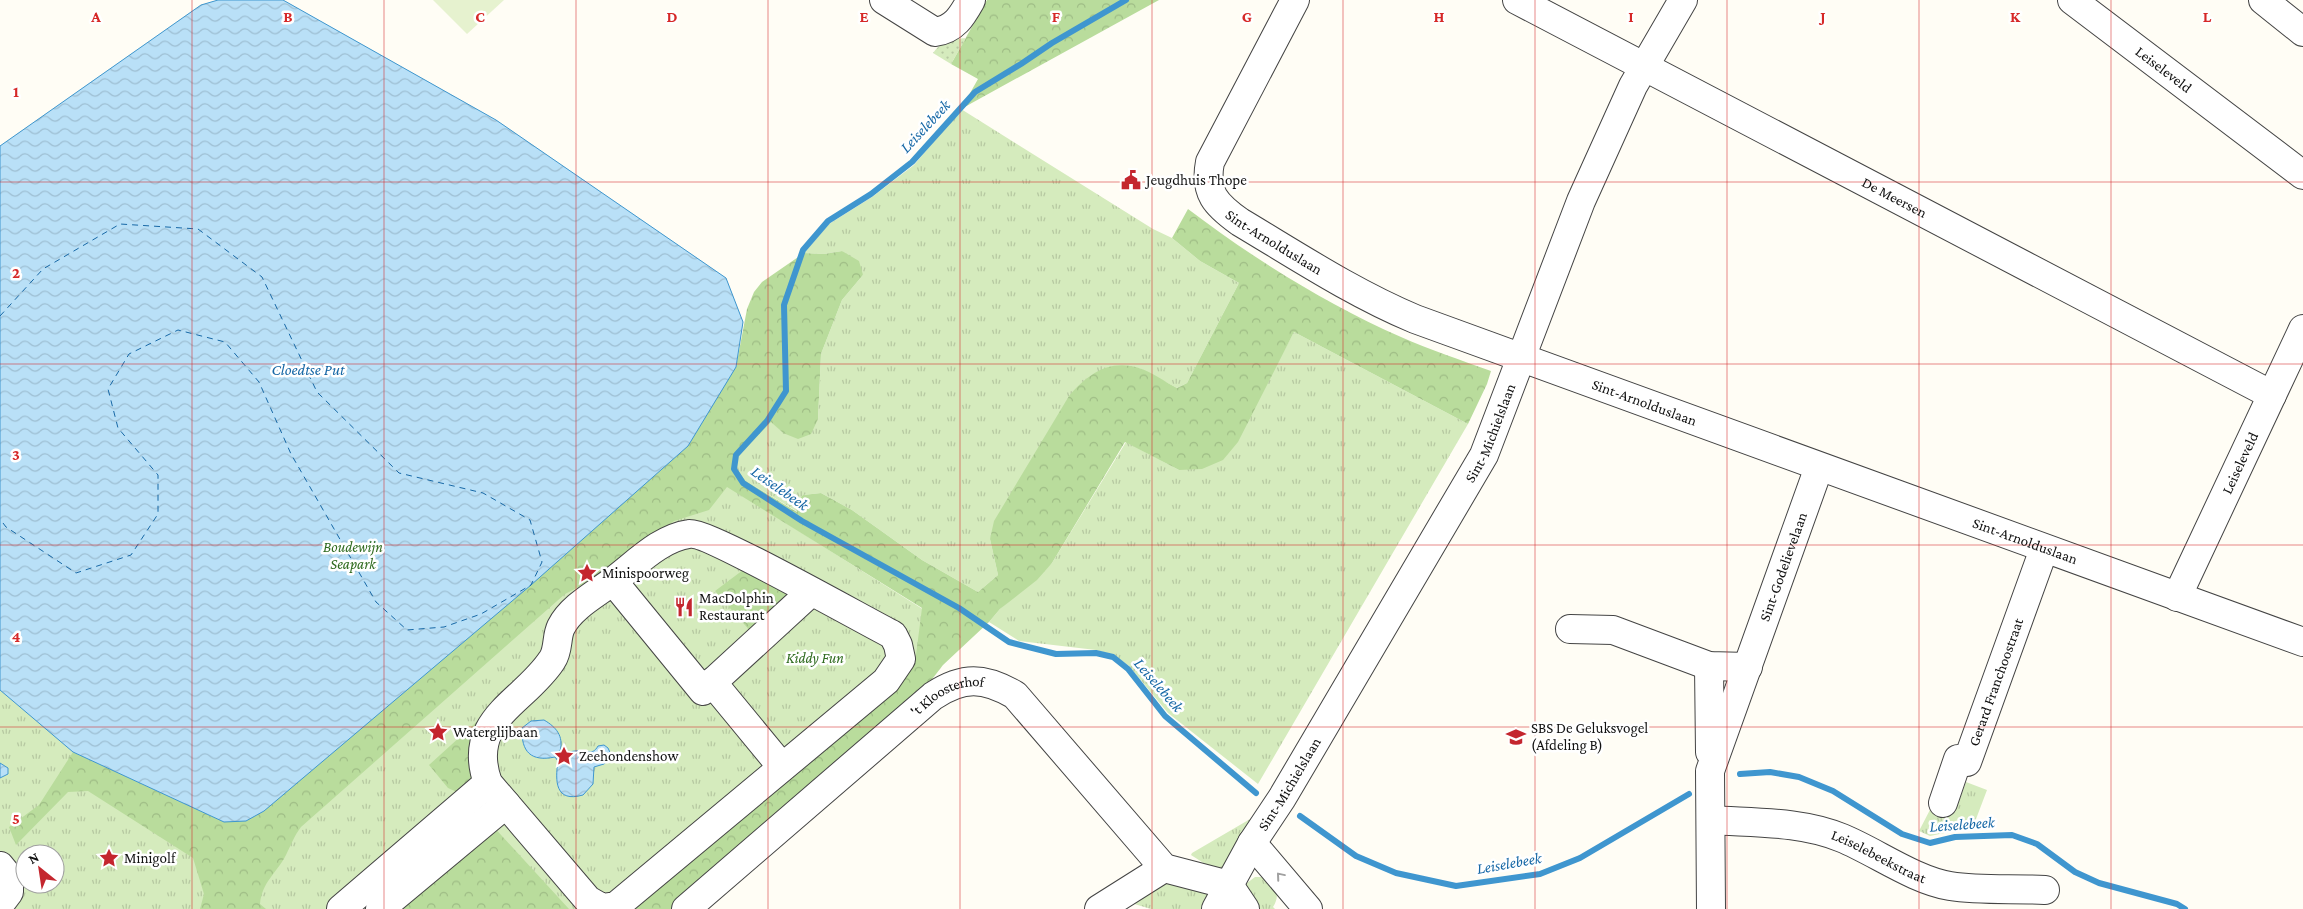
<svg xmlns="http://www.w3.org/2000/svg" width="2303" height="909" viewBox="0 0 2303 909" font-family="'Crimson Pro',serif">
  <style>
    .grass { fill: url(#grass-tufts); fill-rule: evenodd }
    .forest { fill: url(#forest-crowns) }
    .garden { fill: url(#garden-dots) }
    .pitch { fill: #e6f2cf }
    .water { fill: url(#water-waves); stroke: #3f96cf }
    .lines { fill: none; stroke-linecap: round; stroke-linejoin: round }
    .stream { stroke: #3f96cf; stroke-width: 6 }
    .ferry { stroke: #1768a6; stroke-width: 1; stroke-dasharray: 6 5; stroke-linecap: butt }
    .minor-casing { stroke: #444; stroke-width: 30 }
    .minor { stroke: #fff; stroke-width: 28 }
    .oneway { stroke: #a0a0a0 }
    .grid { fill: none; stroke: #d62828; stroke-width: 1; stroke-opacity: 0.55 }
    .labels { text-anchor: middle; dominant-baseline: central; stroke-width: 5; stroke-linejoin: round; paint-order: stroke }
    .street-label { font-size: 15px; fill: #111; stroke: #fff }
    .poi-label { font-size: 15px; fill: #111; stroke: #fff; text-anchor: start }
    .park-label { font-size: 15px; font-style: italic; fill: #2f6b1f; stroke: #fff }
    .water-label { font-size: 16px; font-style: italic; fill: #1768a6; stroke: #fff }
    .grid-label { font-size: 16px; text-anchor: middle; font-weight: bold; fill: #d62828; stroke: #fff; stroke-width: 5; stroke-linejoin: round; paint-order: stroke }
  </style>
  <defs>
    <pattern id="grass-tufts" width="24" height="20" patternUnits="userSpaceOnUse" patternTransform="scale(1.25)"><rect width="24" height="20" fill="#d5ebbd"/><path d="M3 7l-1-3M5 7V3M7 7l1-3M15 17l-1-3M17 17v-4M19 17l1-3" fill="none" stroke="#b6c8a1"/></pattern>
    <pattern id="forest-crowns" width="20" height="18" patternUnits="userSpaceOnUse" patternTransform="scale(1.25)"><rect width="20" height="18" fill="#b9dc9c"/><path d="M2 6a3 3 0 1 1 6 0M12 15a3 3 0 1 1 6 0" fill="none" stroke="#9ebc85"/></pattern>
    <pattern id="garden-dots" width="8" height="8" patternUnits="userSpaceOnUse" patternTransform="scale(1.25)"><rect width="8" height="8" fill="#d5ebbd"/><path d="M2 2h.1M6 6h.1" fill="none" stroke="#b6c8a1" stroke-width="1.8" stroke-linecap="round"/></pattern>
    <pattern id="water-waves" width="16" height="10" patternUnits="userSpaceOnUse" patternTransform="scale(1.25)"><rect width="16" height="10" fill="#b9e0f7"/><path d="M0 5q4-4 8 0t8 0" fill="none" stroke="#9ebfd3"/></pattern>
  </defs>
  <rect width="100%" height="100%" fill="#fffdf5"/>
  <path class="grass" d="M218 0H283L496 120 726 278 743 322 736 367 689 446 727 486 956 630 654 909H0V146L201 5ZM25 854H55V884H25Z
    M961 109 1153 229 1172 238 1200 261 1239 283 1187 383 1177 388 1139 368 990 539 998 575 978 592 922 560 852 510 821 493 803 495 798 512 746 481 737 469 738 456 771 421 783 433 818 419 821 354 842 300 863 275 842 251 824 254 804 253 829 224 872 197 914 165Z
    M1294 332 1468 424 1258 784 1168 713 1129 666 1114 655 1096 650 1019 641 989 622 1000 609 1052 563 1126 442 1179 470 1271 375Z
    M1966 782 1987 790 1973 827 1930 836 1919 831 1933 804 1955 812Z
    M1257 815 1223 870 1213 869 1191 855 1192 853Z
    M1255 877H1268C1275 889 1281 894 1273 907L1275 909H1252L1244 892 1247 883Z
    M1162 881 1211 891 1207 909H1151L1131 903Z"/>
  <path class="forest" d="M987 0H1159L961 109 978 79 951 64Z
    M1188 209C1254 259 1326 304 1401 337 1430 350 1461 360 1491 371L1487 384 1468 424 1294 332 1238 442 1223 460 1202 469 1179 470 1125 442 1052 563 1037 580 1000 609 989 622 943 665 920 695 671 909H623L904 674 916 655 922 608 727 487 709 510 674 521 602 575 565 594 301 827C294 836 291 845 286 855 276 874 262 882 260 904L266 909H200L204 894 193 858 88 791 68 792 16 845 9 827 39 805 73 752 224 822 736 367 747 309 754 292 762 282 804 253 824 254 842 251 859 261 863 275 842 300 821 354 818 419 811 434 798 439 783 433 771 422 738 456 737 469 746 481 797 512 796 503 803 495 821 493 852 510 922 560 978 592 998 575 990 539 994 521 1069 396C1088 374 1109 359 1139 368 1152 372 1165 382 1177 388L1187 383 1239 283 1200 261 1172 238Z
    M747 567 777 584 787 593 784 604 751 632 715 591Z
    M527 676 470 787 457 792 448 788 429 765Z
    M491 824 569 909H389Z"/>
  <path class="garden" d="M966 38 951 64 933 53C941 41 951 39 966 38Z"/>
  <path class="pitch" d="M433 0H504L467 34Z"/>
  <path class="water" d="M218 0H283L496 120 726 278 743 322 736 367 688 446 531 585 264 811 246 821 224 822 73 752 0 690V146L201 5Z
    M544 720C556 727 564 736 560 751L562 754C567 754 570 751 575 751 585 749 592 757 598 746L604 745 608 748 612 757 604 764 594 767 593 784 583 795C555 803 555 781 558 761L555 757C531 762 521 752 522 728L531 721Z
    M0 763 8 768V774L0 778Z"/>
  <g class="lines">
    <path class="stream" d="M1126 0 1052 43 1021 64 975 92 912 162 871 194 828 221 803 250 784 305 786 391 767 421 736 455 734 469 743 483 802 521 959 608 1009 642 1056 654 1096 653 1113 657 1128 669 1165 716 1256 793
      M1740 774 1770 772 1799 777 1833 791 1902 834 1930 843 1955 837 2012 835 2037 844 2075 872 2099 883 2177 904 2185 909
      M1300 816 1356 856 1396 873 1456 886 1540 874 1580 858 1689 794"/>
    <path class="ferry" d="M0 316 43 269 120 224 198 229 262 277 317 392 399 473 483 493 530 520 542 562 531 585 481 614 444 627 407 630 376 602 291 454 259 382 225 342 178 330 129 354 108 389 118 428 158 475V514L131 555 76 573 6 527 0 519"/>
    <defs>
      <g id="minor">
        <path d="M884 0 935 32C955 29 962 16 971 0"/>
        <path id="s1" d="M1295 0 1210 162C1204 193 1216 205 1240 222 1297 256 1353 293 1415 319L2303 642"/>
        <path id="s2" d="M1517 0 2272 395"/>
        <path id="s3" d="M2072 0 2303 175"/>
        <path d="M2263 0 2303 32"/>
        <path d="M613 581C636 564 660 538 689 534 707 531 865 621 893 635L898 645 901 659 886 681 616 906 602 908 588 900 488 783C465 719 524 703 552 660 559 650 556 637 561 627 571 607 596 594 613 581L703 691 811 592"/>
        <path id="s4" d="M2177 597 2303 329"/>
        <path d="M1570 629 1613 630 1709 666 1748 667"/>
        <path d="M1709 666 1710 752"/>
        <path d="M712 682 782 767"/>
        <path id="s5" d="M1943 803 1958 759 1967 762 2044 549"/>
        <path id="s6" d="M1711 820C1754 823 1802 821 1842 838 1876 852 1914 880 1950 886 1981 891 2014 888 2045 890"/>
        <path d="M1252 843 1308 909"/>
        <path d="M0 866 9 877V892L0 904"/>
        <path d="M341 909 488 783"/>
        <path d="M380 909 506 804"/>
        <path id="s7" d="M686 909 933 696C963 676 984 677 1015 695L1164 868 1229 885 1245 909"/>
        <path d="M1099 909 1164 868"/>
        <path id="s8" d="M1216 909 1252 843 1282 798 1484 455 1581 201 1633 86 1683 0"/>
        <path id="s9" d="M1711 909 1710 771 1819 467"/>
      </g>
    </defs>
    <use href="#minor" class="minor-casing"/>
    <use href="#minor" class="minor"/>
  </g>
  <defs><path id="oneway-chevron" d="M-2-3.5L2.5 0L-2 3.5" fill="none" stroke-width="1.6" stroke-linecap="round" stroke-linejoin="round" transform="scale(1.25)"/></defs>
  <use class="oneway" href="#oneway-chevron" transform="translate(1280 876) rotate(-130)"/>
  <path class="grid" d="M192 0V909M384 0V909M576 0V909M768 0V909M960 0V909M1152 0V909M1343 0V909M1535 0V909M1727 0V909M1919 0V909M2111 0V909M0 182H2303M0 364H2303M0 545H2303M0 727H2303"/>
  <defs>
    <symbol id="civic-bare" viewBox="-9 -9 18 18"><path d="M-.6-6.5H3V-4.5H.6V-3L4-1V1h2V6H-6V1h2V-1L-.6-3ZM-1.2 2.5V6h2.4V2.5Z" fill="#c4262e" stroke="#fff" stroke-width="2.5" paint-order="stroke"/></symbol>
    <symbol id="sight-bare" viewBox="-9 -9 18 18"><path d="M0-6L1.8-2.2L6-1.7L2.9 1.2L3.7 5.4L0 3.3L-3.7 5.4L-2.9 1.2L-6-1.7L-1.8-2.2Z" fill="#c4262e" stroke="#fff" stroke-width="2.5" paint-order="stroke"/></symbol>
    <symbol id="restaurant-bare" viewBox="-9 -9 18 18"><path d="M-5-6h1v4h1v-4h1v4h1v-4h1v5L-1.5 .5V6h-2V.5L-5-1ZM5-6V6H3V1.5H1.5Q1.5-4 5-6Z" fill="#c4262e" stroke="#fff" stroke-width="2.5" paint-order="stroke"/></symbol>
    <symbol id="school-bare" viewBox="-9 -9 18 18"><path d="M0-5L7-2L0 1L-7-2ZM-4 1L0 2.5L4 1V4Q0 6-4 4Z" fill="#c4262e" stroke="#fff" stroke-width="2.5" paint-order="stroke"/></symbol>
  </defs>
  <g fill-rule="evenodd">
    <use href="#civic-bare" x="1117" y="166" width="28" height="28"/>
    <use href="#sight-bare" x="573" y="559" width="28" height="28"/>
    <use href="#restaurant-bare" x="670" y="593" width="28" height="28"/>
    <use href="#sight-bare" x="424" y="718" width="28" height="28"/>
    <use href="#school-bare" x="1502" y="723" width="28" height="28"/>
    <use href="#sight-bare" x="550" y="742" width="28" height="28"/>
    <use href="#sight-bare" x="95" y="844" width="28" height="28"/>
  </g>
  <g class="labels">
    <g class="street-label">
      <text stroke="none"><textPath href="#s3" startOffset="115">Leiseleveld</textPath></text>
      <text stroke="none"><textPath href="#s2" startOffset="426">De Meersen</textPath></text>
      <text stroke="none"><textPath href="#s1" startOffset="295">Sint-Arnolduslaan</textPath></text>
      <text stroke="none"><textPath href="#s1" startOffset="700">Sint-Arnolduslaan</textPath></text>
      <text stroke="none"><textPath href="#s8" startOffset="550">Sint-Michielslaan</textPath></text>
      <text stroke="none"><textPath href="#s4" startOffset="148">Leiseleveld</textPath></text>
      <text stroke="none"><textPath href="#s1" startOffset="1105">Sint-Arnolduslaan</textPath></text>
      <text stroke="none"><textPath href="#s9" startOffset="355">Sint-Godelievelaan</textPath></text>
      <text stroke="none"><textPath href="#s5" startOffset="141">Gerard Franchoostraat</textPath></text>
      <text stroke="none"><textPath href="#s7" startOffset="340">'t Kloosterhof</textPath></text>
      <text stroke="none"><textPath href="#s8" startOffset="145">Sint-Michielslaan</textPath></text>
      <text stroke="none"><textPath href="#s6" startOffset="174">Leiselebeekstraat</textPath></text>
    </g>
    <g class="poi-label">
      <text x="1146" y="180">Jeugdhuis Thope</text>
      <text x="602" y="573">Minispoorweg</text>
      <text x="699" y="598">MacDolphin<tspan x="699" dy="17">Restaurant</tspan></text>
      <text x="1531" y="728">SBS De Geluksvogel<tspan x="1531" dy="17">(Afdeling B)</tspan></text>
      <text x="453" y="732">Waterglijbaan</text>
      <text x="579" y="756">Zeehondenshow</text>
      <text x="124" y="858">Minigolf</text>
    </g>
    <g class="park-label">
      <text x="353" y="547">Boudewijn<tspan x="353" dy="17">Seapark</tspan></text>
      <text x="815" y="658">Kiddy Fun</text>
    </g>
    <g class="water-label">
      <text transform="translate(925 126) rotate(-47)">Leiselebeek</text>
      <text x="308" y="369">Cloedtse Put</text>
      <text transform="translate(780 488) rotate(35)">Leiselebeek</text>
      <text transform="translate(1159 685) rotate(49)">Leiselebeek</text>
      <text transform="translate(1962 824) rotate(-4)">Leiselebeek</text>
      <text transform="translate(1509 863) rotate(-10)">Leiselebeek</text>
    </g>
  </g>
  <g class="grid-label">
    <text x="96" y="22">A</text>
    <text x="288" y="22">B</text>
    <text x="480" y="22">C</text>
    <text x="672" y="22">D</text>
    <text x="864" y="22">E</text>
    <text x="1056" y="22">F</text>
    <text x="1247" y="22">G</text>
    <text x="1439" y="22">H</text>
    <text x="1631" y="22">I</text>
    <text x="1823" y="22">J</text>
    <text x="2015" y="22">K</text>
    <text x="2207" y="22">L</text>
    <text x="16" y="97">1</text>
    <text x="16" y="278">2</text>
    <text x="16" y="460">3</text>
    <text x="16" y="642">4</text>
    <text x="16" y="824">5</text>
  </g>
  <g transform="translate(40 869) rotate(330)"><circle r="24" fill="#ffffff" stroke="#a0a0a0"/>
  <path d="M0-4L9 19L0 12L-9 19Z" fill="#c4262e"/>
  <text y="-8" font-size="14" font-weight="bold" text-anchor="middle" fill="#111111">N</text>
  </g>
</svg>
